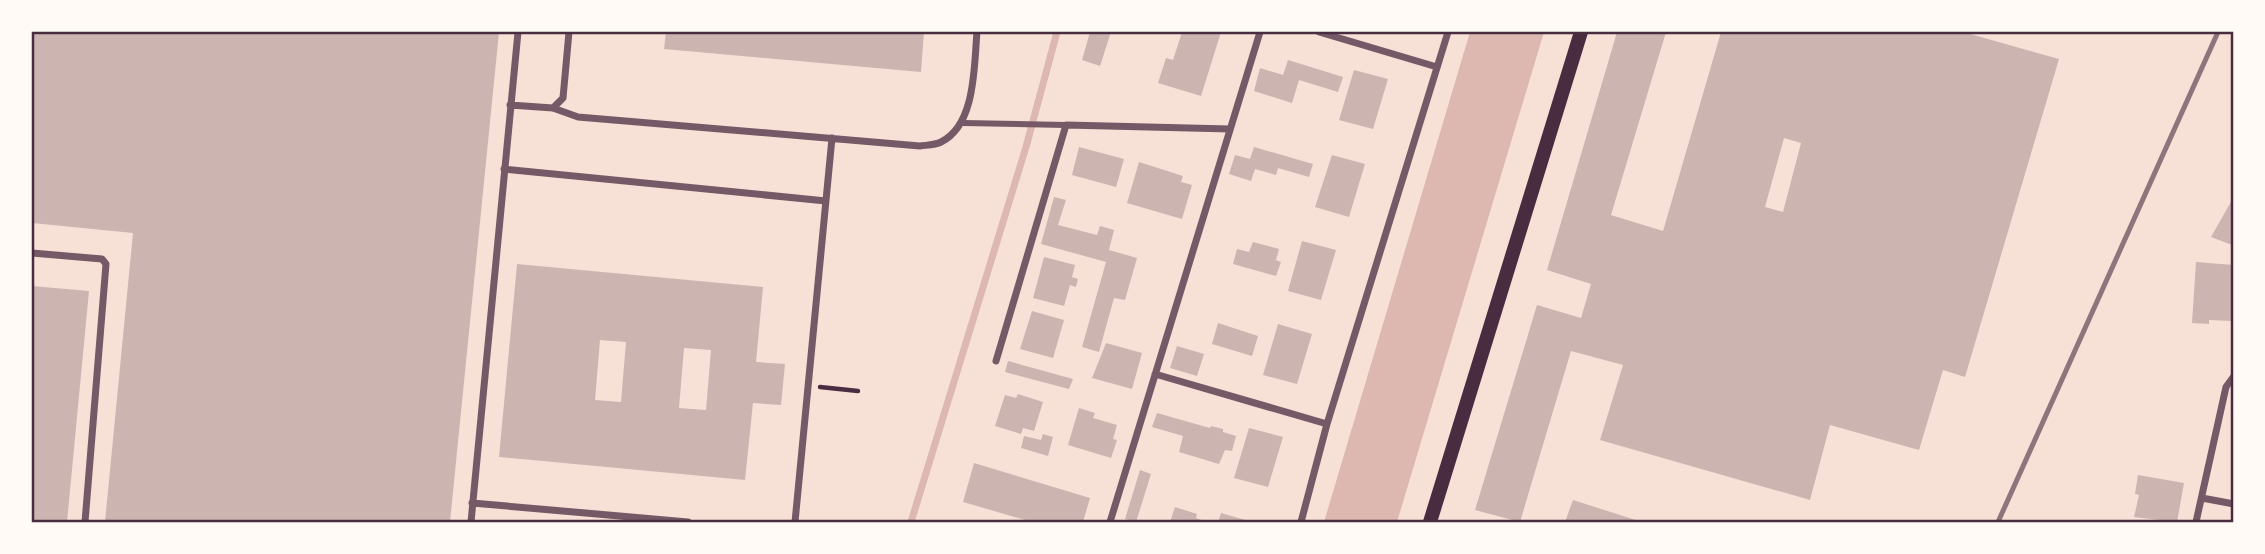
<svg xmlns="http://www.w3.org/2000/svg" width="2265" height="554" viewBox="0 0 2265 554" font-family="'Noto Sans',sans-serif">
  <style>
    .water { fill: #dcb8b0 }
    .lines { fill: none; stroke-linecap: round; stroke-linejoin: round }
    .stream { stroke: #dcb8b0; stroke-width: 7 }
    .building { fill: #ccb4b1; fill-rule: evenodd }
    .path { stroke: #4a2c40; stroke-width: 4.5 }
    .pedestrian { stroke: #755966; stroke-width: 6 }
    .minor { stroke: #755966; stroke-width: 7 }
    .secondary { stroke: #4a2c40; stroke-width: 14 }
    .rail { stroke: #8f747c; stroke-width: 5 }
    .neatline { fill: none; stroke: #4a2c40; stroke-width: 2.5 }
  </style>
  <rect width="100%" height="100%" fill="#f7e1d7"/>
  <path class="water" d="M1470 32H1544L1397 522H1324Z"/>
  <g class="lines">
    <path class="stream" d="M911 522 1026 147 1057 32"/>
  </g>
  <path class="building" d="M32 32H499L450 522H105L133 233 32 223Z
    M666 32H924L921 72 664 49Z
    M1090 32H1111L1100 66 1082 60Z
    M1182 32H1221L1201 96 1158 83 1166 58 1173 60Z
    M1617 32H1666L1611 215 1663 231 1721 32H1963L2059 59 1965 377 1943 370 1919 450 1830 425 1810 500 1600 440 1623 365 1571 351 1520 522 1475 510 1537 305 1581 318 1591 284 1547 270ZM1784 138 1801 143 1783 212 1765 207Z
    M1288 60 1343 77 1338 92 1299 80 1292 103 1254 91 1260 68 1283 75Z
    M1354 70 1388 79 1373 129 1339 120Z
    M1079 147 1124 159 1116 187 1072 175Z
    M1254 147 1313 164 1309 177 1278 168 1276 175 1255 169 1251 181 1229 174 1235 155 1250 159Z
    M1332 155 1365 164 1349 217 1315 207Z
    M1139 162 1183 176 1181 182 1192 185 1182 219 1127 203Z
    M1054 197 1066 200 1058 225 1097 235 1100 226 1114 230 1109 250 1137 258 1125 300 1114 298 1099 352 1082 347 1106 262 1041 244Z
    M2232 200 2234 201 2232 245 2211 237Z
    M1302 241 1336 250 1321 300 1288 291Z
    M1253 242 1279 249 1276 260 1281 262 1276 276 1233 264 1237 249 1249 252Z
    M1044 257 1075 265 1072 277 1078 279 1076 287 1070 285 1064 306 1033 298Z
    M2196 262 2234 265 2232 321 2209 320V324L2192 323Z
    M517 264 763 287 756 362 785 364 781 405 753 403 745 480 499 457ZM600 340 626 342 621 402 595 400ZM684 348 711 350 706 410 679 408Z
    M32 286 89 291 67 522H32Z
    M1032 311 1064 320 1053 358 1020 349Z
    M1218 323 1258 336 1252 356 1212 344Z
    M1278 324 1312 334 1297 384 1263 375Z
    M1106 343 1142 353 1132 389 1092 378Z
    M1177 346 1204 354 1197 376 1170 368Z
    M1008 361 1073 379 1069 389 1005 372Z
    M1018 394 1043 402 1034 431 1023 428 1021 434 995 426 1005 395 1016 398Z
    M1079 408 1095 413 1093 418 1117 425 1113 439 1117 440 1111 458 1068 445Z
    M1157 413 1210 428 1211 426 1223 429V432L1236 436 1232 451 1225 450 1219 464 1179 452 1183 436 1152 427Z
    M1249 428 1283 437 1268 487 1234 478Z
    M1043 434 1053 437 1048 456 1021 448 1024 436 1041 440Z
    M974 463 1090 498 1083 522H1032L963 502Z
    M1140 470 1151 474 1136 522 1125 519Z
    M2138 475 2184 483 2177 522 2134 517 2139 495 2135 494Z
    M1573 500 1642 522H1565Z
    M1175 507 1197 514 1196 518 1207 522H1170Z
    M1221 513 1252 522H1218Z"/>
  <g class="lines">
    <path class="path" d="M820 387 858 391"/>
    <path class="pedestrian" d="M963 123 1066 125"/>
    <path class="minor" d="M1319 32 1437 67
      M510 105 553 108 578 117 920 146C927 145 935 145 941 142 976 125 974 65 977 32
      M553 108 563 98 569 32
      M504 169 826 201
      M32 253 102 259 106 264 85 522
      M996 361 1066 125 1230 129
      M1155 374 1327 424
      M2202 498 2234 504
      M472 503 688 522
      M471 522 518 32
      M795 522 832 138
      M1110 522 1260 32
      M1301 522 1327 424 1448 32
      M2196 522 2226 387 2234 376"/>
    <path class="secondary" d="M1430 522 1581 32"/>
    <path class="rail" d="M1998 522 2218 32"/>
  </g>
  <rect width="2265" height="554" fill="none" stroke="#fffaf5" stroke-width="66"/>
  <rect x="33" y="33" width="2199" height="488" class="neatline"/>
</svg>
